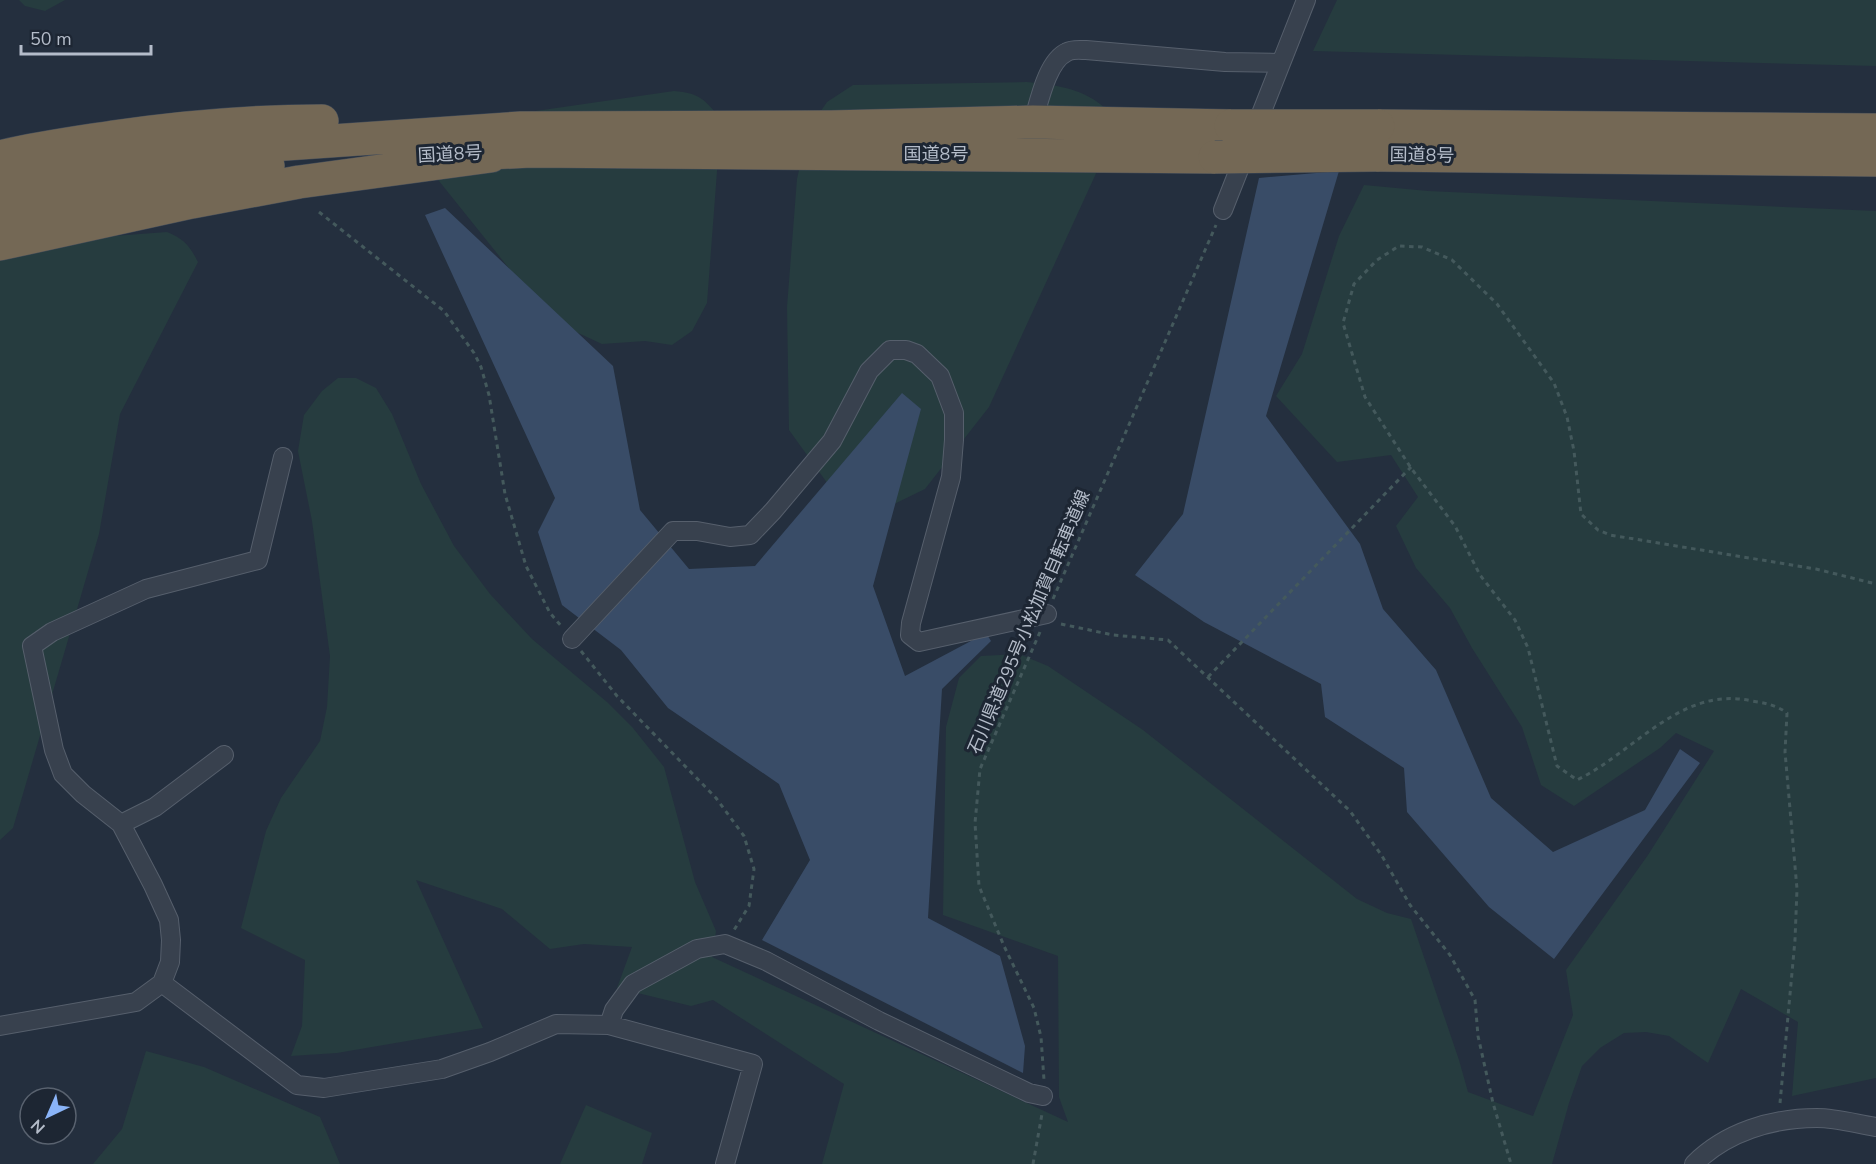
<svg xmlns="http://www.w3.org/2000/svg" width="1876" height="1164" viewBox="0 0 1876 1164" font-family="'Nunito Sans','Noto Sans JP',sans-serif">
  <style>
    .green { fill: #263c3f }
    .water { fill: #394c67 }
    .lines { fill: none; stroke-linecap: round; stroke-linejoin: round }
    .street-casing { stroke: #565f6c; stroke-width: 20 }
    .highway-casing { stroke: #434c59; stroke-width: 34 }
    .path { stroke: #44595c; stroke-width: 3; stroke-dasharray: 4.5 4.5; stroke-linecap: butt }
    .street { stroke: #38414e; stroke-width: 18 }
    .highway { stroke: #746855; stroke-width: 33 }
    .highway-bridge-casing { stroke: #434c59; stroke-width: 34; stroke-linecap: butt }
    .highway-bridge { stroke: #746855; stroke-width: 33 }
    .labels { text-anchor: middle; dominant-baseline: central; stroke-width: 6; stroke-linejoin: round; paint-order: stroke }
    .street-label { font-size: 18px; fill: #b4bcc9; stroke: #1d2633 }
  </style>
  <rect width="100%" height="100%" fill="#242f3e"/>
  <path class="green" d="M19 0H65L45 11 25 6Z
    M1337 0H1876V66L1313 51Z
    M1027 82C1064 86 1087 89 1114 116L1115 132 989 407 925 489 890 506 838 498 789 430 787 307 797 179 808 130 827 102 853 85Z
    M674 91C700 93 705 100 721 119L707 303 692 331 672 345 645 341 602 344 574 331 516 277 439 181 423 153 460 122Z
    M1364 185 1428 191 1876 211V1078L1792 1096 1798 1022 1741 989 1708 1063 1669 1036 1646 1032 1624 1033 1600 1048 1582 1066 1569 1103 1552 1164H822L844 1084 713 1000 691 1006 617 988 632 947 584 944 550 949 502 909 416 880 483 1028 337 1053 291 1056 302 1026 305 960 241 928 266 831 281 798 320 741 327 707 330 656 312 521 298 451 304 415 322 391 338 378H356L376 388 392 414 421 484 454 546 490 594 532 639 607 702 633 728 664 767 695 882 716 931 712 957 1068 1122 1059 1097 1058 956 943 915 946 727 959 678 981 656 1019 654 1048 666 1143 730 1357 899 1387 913 1411 919 1459 1060 1468 1092 1533 1116 1573 1015 1566 970 1648 855 1714 751 1676 733 1660 748 1574 806 1541 785 1522 727 1472 648 1450 608 1416 568 1396 526 1418 497 1391 455 1337 462 1276 396 1302 354 1339 236Z
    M167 232C184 239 189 245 198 262L120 414 99 534 13 828 0 840V259L100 237Z
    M146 1051 204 1067 320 1117 340 1164H93L122 1129Z
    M586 1105 652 1133 642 1164H560Z"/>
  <path class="water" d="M1339 171 1266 416 1360 544 1383 609 1436 670 1491 798 1553 852 1645 810 1680 749 1700 763 1554 959 1489 907 1407 812 1404 768 1325 717 1321 684 1204 622 1135 575 1183 514 1259 178Z
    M445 208 613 366 640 510 689 569 755 566 902 393 921 409 873 586 905 676 986 633 991 641 942 689 928 918 1000 956 1025 1046 1023 1073 762 940 810 860 779 784 668 708 621 650 562 605 538 532 555 498 425 215Z"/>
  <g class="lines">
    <defs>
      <path id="street" d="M1033 122C1039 102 1047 61 1067 52 1072 49 1080 50 1086 50L1225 62 1279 63
        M1223 210 1306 0
        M572 639 673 531H697L730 537 750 535 773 511 832 441 869 371 890 350H906L917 354 940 376 954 413V440L951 477 911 623 910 635 919 642 1047 614
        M121 824 155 807 224 755
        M162 983 297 1085 324 1088 442 1069 490 1052 556 1024 609 1025 753 1064 725 1164
        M609 1025 614 1010 633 984 697 949 725 944 766 961 879 1021 1029 1093 1043 1096
        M0 1026 136 1002 162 983 170 962 171 940 169 920 153 885 121 824 83 794 63 774 54 750 32 646 52 632 146 589 258 560 283 457
        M1694 1164C1726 1132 1772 1118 1817 1118 1836 1118 1857 1124 1876 1127"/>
      <path id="highway" d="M1378 126 1876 130
        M469 154 531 151 1215 157
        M1376 155 1876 160
        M0 157C37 148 75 143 113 137 182 127 252 121 322 121
        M0 184 61 171 138 158 215 149 521 128 830 127 1033 122 1231 126
        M0 212 199 175 268 166
        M0 244 192 202 299 182 491 156"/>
    </defs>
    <use href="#street" class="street-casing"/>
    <use href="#highway" class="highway-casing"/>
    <path class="path" d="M319 212 444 311 474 353 481 367 489 395 505 494 526 566 550 613 562 627
      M1053 599 1216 225
      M1061 624 1113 635 1168 640 1350 811 1382 856 1410 905 1450 955 1475 1000 1478 1036 1493 1103 1511 1164
      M1040 632 980 769 975 823 979 886 1004 946 1034 1008 1041 1037 1044 1080
      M581 651 617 696 716 798 744 836 754 869 749 906 734 930
      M1208 677 1411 467
      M1780 1103 1795 940 1797 889 1785 752 1787 713C1776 705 1765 703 1752 701 1681 685 1635 752 1577 780L1557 766 1528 648 1515 620 1480 575 1455 526 1411 468 1365 397 1343 323 1354 284 1377 260 1399 246 1422 247 1452 260 1497 304 1554 383 1567 417 1574 451 1581 514 1598 530 1610 535 1816 569 1876 584
      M1033 1164 1042 1114"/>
    <use href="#street" class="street"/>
    <use href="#highway" class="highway"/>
    <defs>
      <path id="highway-bridge" d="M1231 126H1378
        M1215 157 1376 155"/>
    </defs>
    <use href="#highway-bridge" class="highway-bridge-casing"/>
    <use href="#highway-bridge" class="highway-bridge"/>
  </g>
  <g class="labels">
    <g class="street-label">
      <text transform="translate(450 154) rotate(-3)">国道8号</text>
      <text x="936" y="154">国道8号</text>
      <text transform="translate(1422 155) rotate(1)">国道8号</text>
      <text transform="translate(1029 622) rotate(-67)">石川県道295号小松加賀自転車道線</text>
    </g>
  </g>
  <g transform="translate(48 1116) rotate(224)"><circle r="28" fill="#1d2633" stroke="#59626f" stroke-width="1.5"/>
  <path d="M0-4.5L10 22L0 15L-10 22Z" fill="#8ab4f8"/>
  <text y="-9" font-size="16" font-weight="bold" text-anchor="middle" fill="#b4bcc9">N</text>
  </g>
  <path d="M21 45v9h130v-9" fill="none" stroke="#b4bcc9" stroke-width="3"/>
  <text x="30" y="45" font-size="18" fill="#b4bcc9" stroke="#1d2633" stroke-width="4.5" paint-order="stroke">50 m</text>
</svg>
